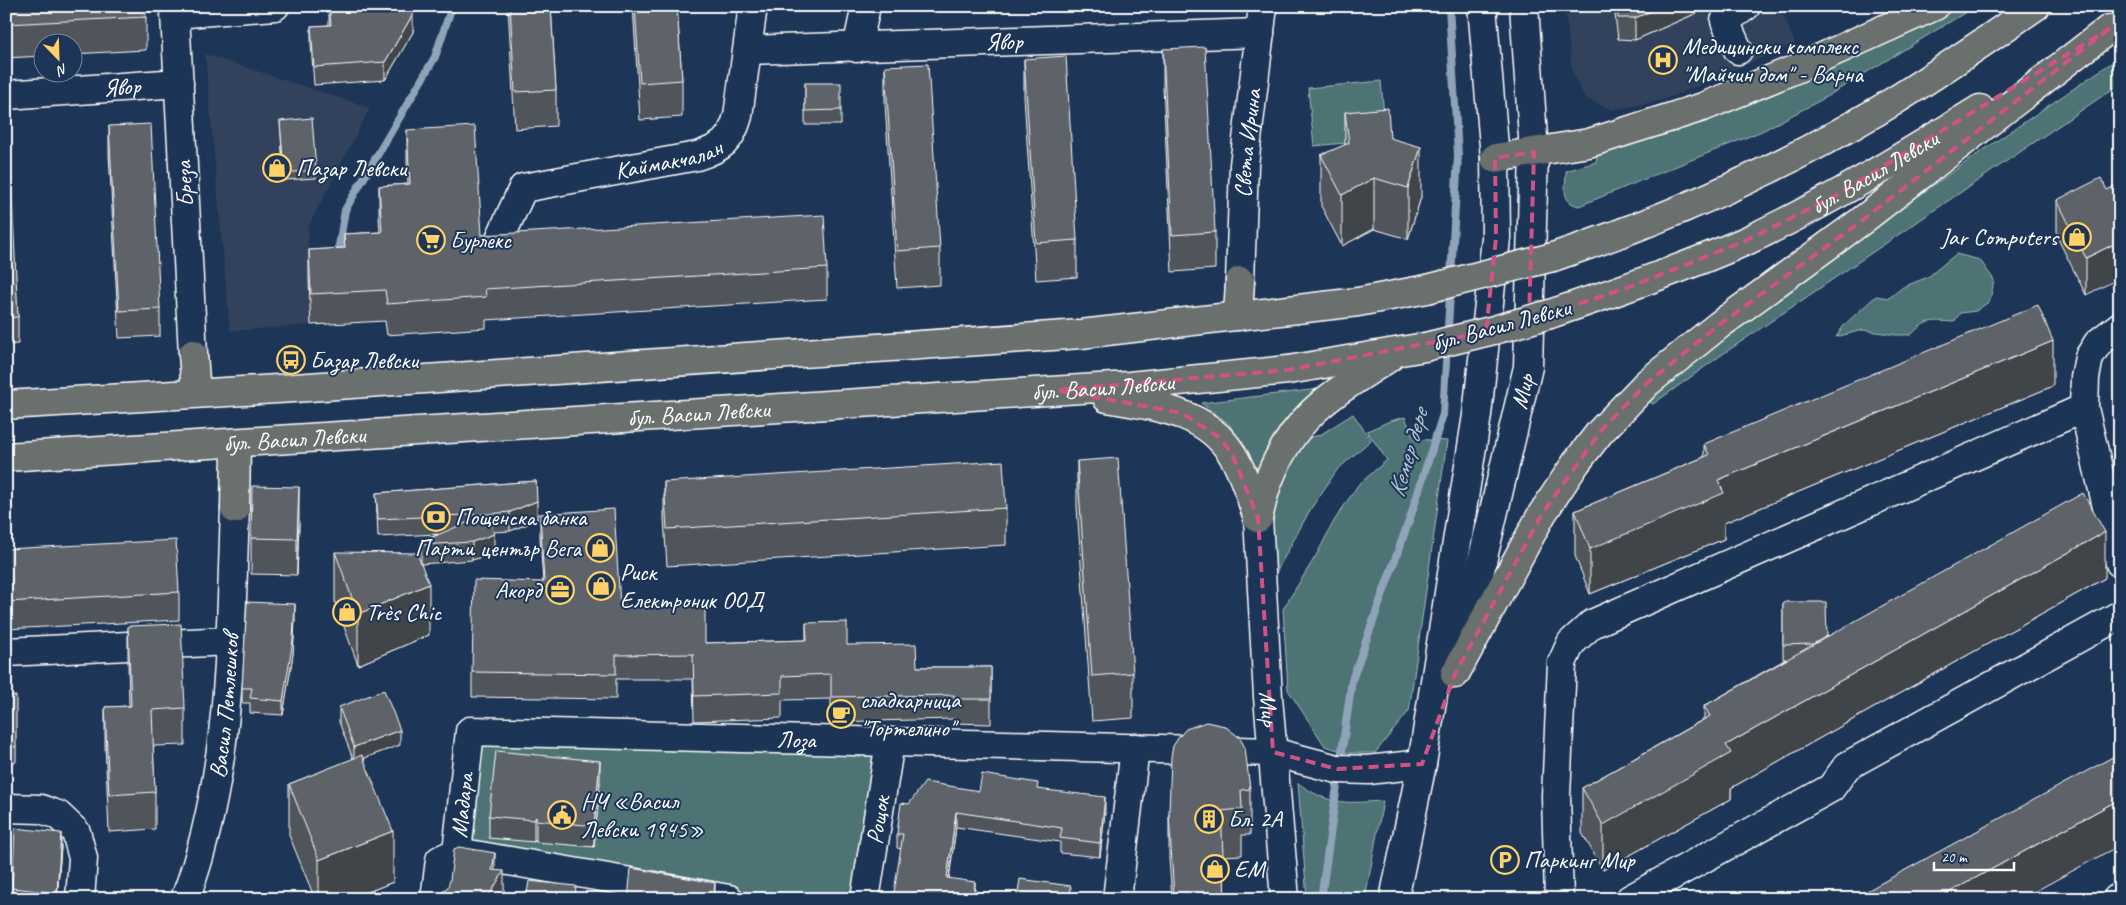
<svg xmlns="http://www.w3.org/2000/svg" width="2126" height="905" viewBox="0 0 2126 905" font-family="Caveat,sans-serif">
  <style>
    .built { fill: #30435c }
    .green { fill: #4d7375; stroke: #a6b9ba }
    .lines { fill: none; stroke-linecap: round; stroke-linejoin: round }
    .stream { stroke: #8fa4b9; stroke-width: 8 }
    .minor-casing { stroke: #fff; stroke-width: 31 }
    .highway-casing { stroke: #fff; stroke-width: 31 }
    .minor { stroke: #1d3557; stroke-width: 28 }
    .highway { stroke: #6b706d; stroke-width: 28 }
    .highway-bridge-casing { stroke: #fff; stroke-width: 31; stroke-linecap: butt }
    .highway-bridge { stroke: #6b706d; stroke-width: 28 }
    .wall { fill: #50555a; stroke: #fff }
    .shaded-wall { fill: #41454a; stroke: #fff }
    .building { fill: #5d6369; stroke: #fff }
    .marked { fill: none; stroke: #d15284; stroke-width: 4; stroke-dasharray: 10 6; stroke-linejoin: round }
    .labels { text-anchor: middle; dominant-baseline: central; stroke-width: 4; stroke-linejoin: round; paint-order: stroke }
    .street-label { font-size: 24px; fill: #fff; stroke: #1d3557 }
    .poi-label { font-size: 24px; fill: #fff; stroke: #1d3557; text-anchor: start }
    .water-label { font-size: 25px; font-style: italic; fill: #b4c2d1; stroke: #1d3557 }
  </style>
  <rect width="100%" height="100%" fill="#1d3557"/>
  <filter id="ink" filterUnits="userSpaceOnUse"><feTurbulence type="fractalNoise" baseFrequency=".02" numOctaves="2"/><feDisplacementMap in="SourceGraphic" scale="10" xChannelSelector="R" yChannelSelector="G"/><feConvolveMatrix kernelMatrix="1 2 1 2 8 2 1 2 1" color-interpolation-filters="sRGB"/></filter>
  <g filter="url(#ink)">
    <path class="built" d="M1565 6H1779L1795 43 1701 85 1659 101 1612 110 1585 98 1572 71Z
      M205 54 370 108 308 227 311 325 230 331Z"/>
    <path class="green" d="M1953 6H1976L1821 100 1762 131 1579 206C1560 202 1566 188 1566 171L1596 162 1599 147 1858 51Z
      M2120 57V84L1720 356 1653 404 1647 401 1692 360 1869 231 1979 153Z
      M1381 81 1386 139 1314 146 1308 88Z
      M1956 254 1980 260 1994 280 1990 301 1976 311 1960 313 1954 322C1932 321 1927 318 1911 335H1896L1863 330 1836 337 1845 324 1876 296 1889 298 1903 287 1928 277Z
      M1319 389 1282 426 1269 446 1257 488 1248 454 1229 424 1201 403Z
      M1353 414 1371 440 1337 470 1310 510 1271 582 1270 523 1284 477 1297 453 1308 438 1320 435Z
      M1405 417 1414 439 1447 441 1409 711 1375 753H1348L1325 746 1288 690 1283 609 1317 554 1334 521 1358 485 1387 460 1367 431 1390 421Z
      M470 731 890 742 865 899H732L457 852Z
      M1298 783C1330 806 1345 803 1383 801L1365 899H1307Z"/>
    <g class="lines">
      <path class="stream" d="M337 258 345 210 435 57 452 6
        M1321 899 1352 680 1411 515 1443 414 1458 155 1449 6"/>
      <defs>
        <g id="minor">
          <path d="M857 48 866 6"/>
          <path id="s1" d="M748 50 1260 33"/>
          <path d="M1738 50 1725 21 1746 6"/>
          <path id="s2" d="M6 95 179 83"/>
          <path id="s3" d="M501 236 523 188 697 156C722 148 731 141 738 116L753 6"/>
          <path id="s4" d="M1240 281 1244 165 1263 6"/>
          <path d="M2120 326 2098 343 2089 357 2085 378 2084 408 2120 563"/>
          <path d="M193 354 175 14 275 6"/>
          <path id="s5" d="M1258 518 1268 697 1285 899"/>
          <path d="M6 652 230 641"/>
          <path id="s6" d="M1459 659 1528 367 1534 152 1524 6"/>
          <path d="M6 808 41 809 58 815 76 832 83 858 80 899"/>
          <path d="M457 852 729 899"/>
          <path id="s7" d="M185 899C232 775 230 640 235 509"/>
          <path id="s8" d="M435 899 440 860 457 852 470 731 1273 752 1337 769 1368 770 1422 764"/>
          <path id="s9" d="M865 899 890 742"/>
          <path d="M1117 899 1135 748"/>
          <path d="M1394 899 1422 764 1477 415 1496 238 1495 158 1482 6"/>
          <path d="M1559 899 1556 796 1562 663 1571 643 1592 624 2084 408"/>
          <path d="M1630 899 1831 788 1847 766 2120 615"/>
          <path d="M2117 899 2120 897"/>
        </g>
        <g id="highway">
          <path d="M1495 158 1589 143 1703 107 1798 68 1935 6"/>
          <path d="M1553 257C1667 219 1778 170 1881 109 1934 77 1985 41 2036 6"/>
          <path id="s10" d="M1550 314C1616 292 1682 269 1746 241 1828 203 1904 156 1980 109"/>
          <path d="M1238 316 1240 281"/>
          <path d="M193 354 196 393"/>
          <path d="M1107 398C1153 406 1205 410 1232 454 1244 473 1250 496 1258 518"/>
          <path d="M6 405 294 388 1081 334 1358 302 1427 289"/>
          <path id="s11" d="M6 457 1129 386 1288 370 1425 347"/>
          <path d="M235 509 236 444"/>
          <path d="M1258 518C1262 504 1264 489 1270 477 1296 412 1335 393 1390 357"/>
          <path d="M1455 674 1542 514 1576 463 1600 432 1647 383 1719 325 1860 222 2109 29"/>
        </g>
      </defs>
      <use href="#minor" class="minor-casing"/>
      <use href="#highway" class="highway-casing"/>
      <use href="#minor" class="minor"/>
      <use href="#highway" class="highway"/>
      <defs>
        <path id="highway-bridge" d="M1427 289 1553 257
          M1425 347 1494 330 1550 314"/>
      </defs>
      <use href="#highway-bridge" class="highway-bridge-casing"/>
      <use href="#highway-bridge" class="highway-bridge"/>
    </g>
    <path class="wall" d="M6 6 146 17V50L72 54V42H42V56L6 58Z
      M329 6H412L413 32 385 80 314 85 311 44V26L329 25Z
      M508 6H551L556 90V126L515 129Z
      M633 6H677L682 80V117L640 120Z
      M895 6H957L895 9Z
      M1614 6H1713L1635 40 1618 39Z
      M1163 49 1215 232V269L1172 272 1163 86Z
      M1024 59 1077 240V277L1036 280 1024 96Z
      M885 66 940 248V285L897 288 885 103Z
      M805 83 841 110V125H805Z
      M1345 112 1390 138 1421 197 1408 239 1374 229 1342 246 1321 206V155L1345 145Z
      M280 121 316 170V178L284 180Z
      M109 126 160 309V336L119 338 109 154Z
      M407 130 482 235 827 268V299L486 320V328L387 335 385 321 311 325 309 281V250L344 248V234L380 232 379 217V186L408 184 407 161Z
      M6 133 18 317V344L6 345Z
      M2107 190 2086 295 2057 237V200Z
      M2053 386 1724 523V539L1590 594 1575 556V511L1704 457V444Z
      M1077 461 1133 673V718L1092 721 1077 507Z
      M536 481 537 520 510 531 493 532 494 553 472 560 421 564V542L438 534 378 537 376 493Z
      M664 482 1006 508V545L667 566 664 519Z
      M540 514 620 605 705 643 806 640V623L847 645 917 667H991V724L954 723V719L831 722V699L782 700V718L694 721 693 679H616V699L472 697V672L543 582 540 538Z
      M299 524 297 575 251 574V538Z
      M6 549 179 592V620L6 629Z
      M335 552 429 635 358 665 335 602Z
      M2105 578 1731 788V799L1603 870 1582 833V788L1704 719V706L1786 659H1783V602L1827 636Z
      M295 619 293 654 283 715 250 713V703H242V688Z
      M128 626 185 708V745L153 746 155 792V829L109 832 105 744V707L129 706 128 663Z
      M6 696 16 747V762H6Z
      M339 707 400 745 364 758 393 882 350 899H315L289 835V784L353 759 339 722Z
      M1240 738 1250 789V835H1242V855L1223 856 1225 899H1172L1169 859V813Z
      M600 782 594 847 536 842V839L534 842 489 838V816Z
      M1038 790 1105 812 1100 857 1060 853V842L956 827 949 879 975 899 901 849 897 848V834L909 804Z
      M61 847 57 899H12V888Z"/>
    <path class="shaded-wall" d="M1663 6H1713L1635 40V18Z
      M413 14V32L385 80V62Z
      M1421 147V197L1408 239V188Z
      M1374 178V229L1342 246V195Z
      M2120 241V278L2086 295V258Z
      M2053 341V386L1724 523V539L1590 594V549L1718 480Z
      M299 487V524L297 575V539Z
      M537 501V520L510 531V512Z
      M2105 532V578L1731 788V799L1603 870V825L1726 745Z
      M494 534V553L472 560V542Z
      M429 584V635L358 665V614Z
      M295 604V619L293 654 283 715V701Z
      M400 730V745L354 762V747Z
      M600 761V782L594 847V826Z
      M1105 797V812L1100 857V843Z
      M2120 799V845L2021 899H1937Z
      M956 812V827L947 893V878Z
      M536 817V839L534 842V820Z
      M393 831V882L350 899H319V860Z
      M61 833V847L57 899V893Z
      M495 853V874L504 871V893L500 899H487Z
      M975 882V899H973Z
      M715 883V899H713Z"/>
    <path class="building" d="M6 6H145L146 17 6 24Z
      M329 6H412L413 14 385 62 314 67 311 26 331 25Z
      M510 6H551L556 90 515 92Z
      M635 6H677L682 80 640 83Z
      M1617 6H1663L1635 18H1618Z
      M1205 47 1215 232 1172 235 1163 49Z
      M1066 56 1077 240 1036 243 1024 59Z
      M928 64 940 248 897 251 885 66Z
      M805 83H841V110L805 111Z
      M1388 108 1390 138 1421 147 1408 188 1374 178 1342 195 1321 155 1349 143 1345 112Z
      M312 118 316 170 284 173 280 121Z
      M151 124 160 309 119 311 109 126Z
      M475 126 482 235 824 215 827 268 485 289 486 297 387 304 385 290 311 294 309 250 345 248 344 234 382 232 379 186 410 184 407 130Z
      M6 133H9L18 317 6 318Z
      M2101 178 2107 190 2120 183V241L2086 258 2057 200Z
      M2038 305 2053 341 1718 480 1724 493 1590 549 1575 511 1709 455 1704 444Z
      M1118 458 1133 673 1092 676 1077 461Z
      M1003 461 1006 508 667 529 664 482Z
      M536 481 537 501 510 512 488 514 494 534 472 542 421 545V542L487 514 378 519 376 493Z
      M252 486 299 487 297 539 251 538Z
      M2083 493 2105 532 1726 745 1731 753 1603 825 1582 788 1710 716 1704 706Z
      M614 509 620 605H705V643L807 640 806 623 847 622V645L916 644 917 667H991V699H954V695L831 697V674L782 676V693L694 696 693 654 616 655V674L472 672 474 580 544 582 540 514Z
      M176 540 179 592 6 602V549Z
      M335 552 417 553 429 584 358 614Z
      M247 602 295 604 293 640 283 701 250 698 252 688H242Z
      M1783 602H1826L1827 636 1813 644 1783 645Z
      M181 624 185 708 152 710 155 792 109 795 105 707 131 706 128 626Z
      M384 690 400 730 354 747 339 707Z
      M6 696H16V747H6Z
      M1206 722 1225 726 1240 738 1245 748 1250 789 1241 790 1242 809 1221 811 1225 899H1174L1169 813 1171 757 1173 746 1179 737 1186 729Z
      M496 751 600 761 594 826 536 820V817L534 820 489 816Z
      M2120 753V799L1937 899H1852Z
      M362 755 393 831 319 860 289 784Z
      M982 774 1038 783 1037 789 1105 797 1100 843 1060 838 1062 828 956 812 947 878 975 882 973 899H893L903 834H897L901 803 909 804 925 782 979 791Z
      M15 828 61 833 57 893 12 888Z
      M459 847 495 853 492 870 504 871 487 899H441L443 891 448 887 450 880 454 849Z
      M631 868 715 883 713 899H628Z
      M1020 879 1071 886 1070 899H1017Z
      M529 881 576 886 575 899H526Z"/>
  </g>
  <path class="marked" d="M2109 29 1860 222 1719 325 1647 383 1600 432 1542 514 1455 674 1422 764 1337 769 1273 752 1258 518 1232 454 1220 438 1182 413 1057 390 1288 370 1486 332 1496 238 1495 158 1534 152 1529 320 1627 288 1745 241 1833 197Z"/>
  <defs>
    <symbol id="hospital-ring" viewBox="-11 -11 22 22"><circle r="9.5" fill="#1d3557" stroke="#ffd166" stroke-width="1.5"/><path d="M-5-5h3v3.5h4V-5h3V5h-3V1.5h-4V5h-3Z" fill="#ffd166"/></symbol>
    <symbol id="shop-ring" viewBox="-11 -11 22 22"><circle r="9.5" fill="#1d3557" stroke="#ffd166" stroke-width="1.5"/><path d="M-5-2.5h2.3a2.7 3.5 0 0 1 5.4 0H5L5.5 6h-11ZM-1.5-2.5h3a1.5 2.3 0 0 0-3 0Z" fill="#ffd166"/></symbol>
    <symbol id="supermarket-ring" viewBox="-11 -11 22 22"><circle r="9.5" fill="#1d3557" stroke="#ffd166" stroke-width="1.5"/><path d="M-6-5.5h2.5l.6 2H6L4.5 2H-2.5L-4.4-4H-6ZM-1.5 3.2a1.3 1.3 0 1 0 .1 0ZM3 3.2a1.3 1.3 0 1 0 .1 0Z" fill="#ffd166"/></symbol>
    <symbol id="bus-ring" viewBox="-11 -11 22 22"><circle r="9.5" fill="#1d3557" stroke="#ffd166" stroke-width="1.5"/><path d="M-5-6H5V4H4V6H2V4H-2V6H-4V4H-5ZM-3.5-4V0h7V-4ZM-3.5 1.2v1.5H-2V1.2ZM2 1.2v1.5H3.5V1.2Z" fill="#ffd166"/></symbol>
    <symbol id="bank-ring" viewBox="-11 -11 22 22"><circle r="9.5" fill="#1d3557" stroke="#ffd166" stroke-width="1.5"/><path d="M-6-4H6V4H-6ZM0-2.3a2.3 2.3 0 1 0 0 4.6a2.3 2.3 0 1 0 0-4.6Z" fill="#ffd166"/></symbol>
    <symbol id="office-ring" viewBox="-11 -11 22 22"><circle r="9.5" fill="#1d3557" stroke="#ffd166" stroke-width="1.5"/><path d="M-6-3h4V-5.5h4V-3h4V5H-6ZM-1-4.5V-3h2v-1.5ZM-6 0V1H6V0Z" fill="#ffd166"/></symbol>
    <symbol id="cafe-ring" viewBox="-11 -11 22 22"><circle r="9.5" fill="#1d3557" stroke="#ffd166" stroke-width="1.5"/><path d="M-5.5-4.5H6V0H3Q3 3.5 0 3.5H-2.5Q-5.5 3.5-5.5 0ZM3-3.2v2h1.7v-2ZM-6 4.5H4V6H-6Z" fill="#ffd166"/></symbol>
    <symbol id="civic-ring" viewBox="-11 -11 22 22"><circle r="9.5" fill="#1d3557" stroke="#ffd166" stroke-width="1.5"/><path d="M-.6-6.5H3V-4.5H.6V-3L4-1V1h2V6H-6V1h2V-1L-.6-3ZM-1.2 2.5V6h2.4V2.5Z" fill="#ffd166"/></symbol>
    <symbol id="building-ring" viewBox="-11 -11 22 22"><circle r="9.5" fill="#1d3557" stroke="#ffd166" stroke-width="1.5"/><path d="M-4-6H4V6H1V3H-1V6H-4ZM-2.5-4.3h1.7v1.8h-1.7ZM.8-4.3h1.7v1.8H.8ZM-2.5-1h1.7V.8h-1.7ZM.8-1h1.7V.8H.8Z" fill="#ffd166"/></symbol>
    <symbol id="parking-ring" viewBox="-11 -11 22 22"><circle r="9.5" fill="#1d3557" stroke="#ffd166" stroke-width="1.5"/><path d="M-3.5-5.5H1a3.5 3.5 0 0 1 0 7H-1V5.5H-3.5ZM-1-3.4V-.6H.8a1.4 1.4 0 0 0 0-2.8Z" fill="#ffd166"/></symbol>
  </defs>
  <g fill-rule="evenodd">
    <use href="#hospital-ring" x="1647" y="44" width="32" height="32"/>
    <use href="#shop-ring" x="261" y="152" width="32" height="32"/>
    <use href="#shop-ring" x="2061" y="221" width="32" height="32"/>
    <use href="#supermarket-ring" x="415" y="224" width="32" height="32"/>
    <use href="#bus-ring" x="275" y="344" width="32" height="32"/>
    <use href="#bank-ring" x="420" y="501" width="32" height="32"/>
    <use href="#shop-ring" x="584" y="532" width="32" height="32"/>
    <use href="#shop-ring" x="585" y="570" width="32" height="32"/>
    <use href="#office-ring" x="544" y="574" width="32" height="32"/>
    <use href="#shop-ring" x="331" y="596" width="32" height="32"/>
    <use href="#cafe-ring" x="825" y="698" width="32" height="32"/>
    <use href="#civic-ring" x="546" y="799" width="32" height="32"/>
    <use href="#building-ring" x="1193" y="803" width="32" height="32"/>
    <use href="#parking-ring" x="1489" y="844" width="32" height="32"/>
    <use href="#shop-ring" x="1199" y="853" width="32" height="32"/>
  </g>
  <g class="labels">
    <g class="street-label">
      <text stroke="none"><textPath href="#s1" startOffset="256">Явор</textPath></text>
      <text stroke="none"><textPath href="#s2" startOffset="116">Явор</textPath></text>
      <text stroke="none"><textPath href="#s4" startOffset="138">Света Ирина</textPath></text>
      <text stroke="none"><textPath href="#s3" startOffset="201">Каймакчалан</textPath></text>
      <text stroke="none"><textPath href="#s10" startOffset="355">бул. Васил Левски</textPath></text>
      <text transform="translate(184 184) rotate(-93)">Бреза</text>
      <text transform="translate(1501 325) rotate(-15)">бул. Васил Левски</text>
      <text stroke="none"><textPath href="#s11" startOffset="1099">бул. Васил Левски</textPath></text>
      <text stroke="none"><textPath href="#s6" startOffset="275">Мир</textPath></text>
      <text stroke="none"><textPath href="#s11" startOffset="694">бул. Васил Левски</textPath></text>
      <text stroke="none"><textPath href="#s11" startOffset="289">бул. Васил Левски</textPath></text>
      <text stroke="none"><textPath href="#s7" startOffset="198">Васил Петлешков</textPath></text>
      <text stroke="none"><textPath href="#s5" startOffset="191">Мир</textPath></text>
      <text stroke="none"><textPath href="#s8" startOffset="506">Лоза</textPath></text>
      <text stroke="none"><textPath href="#s8" startOffset="105">Мадара</textPath></text>
      <text stroke="none"><textPath href="#s9" startOffset="80">Рощок</textPath></text>
    </g>
    <g class="poi-label">
      <text x="1682" y="46">Медицински комплекс<tspan x="1682" dy="28">"Майчин дом" - Варна</tspan></text>
      <text x="296" y="168">Пазар Левски</text>
      <text x="2058" y="237" text-anchor="end">Jar Computers</text>
      <text x="450" y="240">Бурлекс</text>
      <text x="310" y="360">Базар Левски</text>
      <text x="455" y="517">Пощенска банка</text>
      <text x="581" y="548" text-anchor="end">Парти център Вега</text>
      <text x="620" y="572">Риск<tspan x="620" dy="28">Електроник ООД</tspan></text>
      <text x="541" y="590" text-anchor="end">Акорд</text>
      <text x="366" y="612">Très Chic</text>
      <text x="860" y="700">сладкарница<tspan x="860" dy="28">"Тортелино"</tspan></text>
      <text x="581" y="801">НЧ «Васил<tspan x="581" dy="28">Левски 1945»</tspan></text>
      <text x="1228" y="819">Бл. 2А</text>
      <text x="1524" y="860">Паркинг Мир</text>
      <text x="1234" y="869">ЕМ</text>
    </g>
    <g class="water-label">
      <text transform="translate(1408 453) rotate(-74)">Кемер дере</text>
    </g>
  </g>
  <rect width="2126" height="905" fill="none" stroke="#1d3557" stroke-width="25"/>
  <rect x="12" y="12" width="2101" height="880" fill="none" stroke="#fff" stroke-width="2" filter="url(#ink)"/>
  <g transform="translate(58 58) rotate(157)"><circle r="24" fill="#1d3557" stroke="#77869a"/>
  <path d="M0-4L9 19L0 12L-9 19Z" fill="#ffd166"/>
  <text y="-8" font-size="14" font-weight="bold" text-anchor="middle" fill="#ffffff">N</text>
  </g>
  <path d="M1934 862v8h80v-8" fill="none" stroke="#ffffff" stroke-width="2.5"/>
  <text x="1941" y="862" font-size="15" fill="#ffffff" stroke="#1d3557" stroke-width="4" paint-order="stroke">20 m</text>
</svg>
